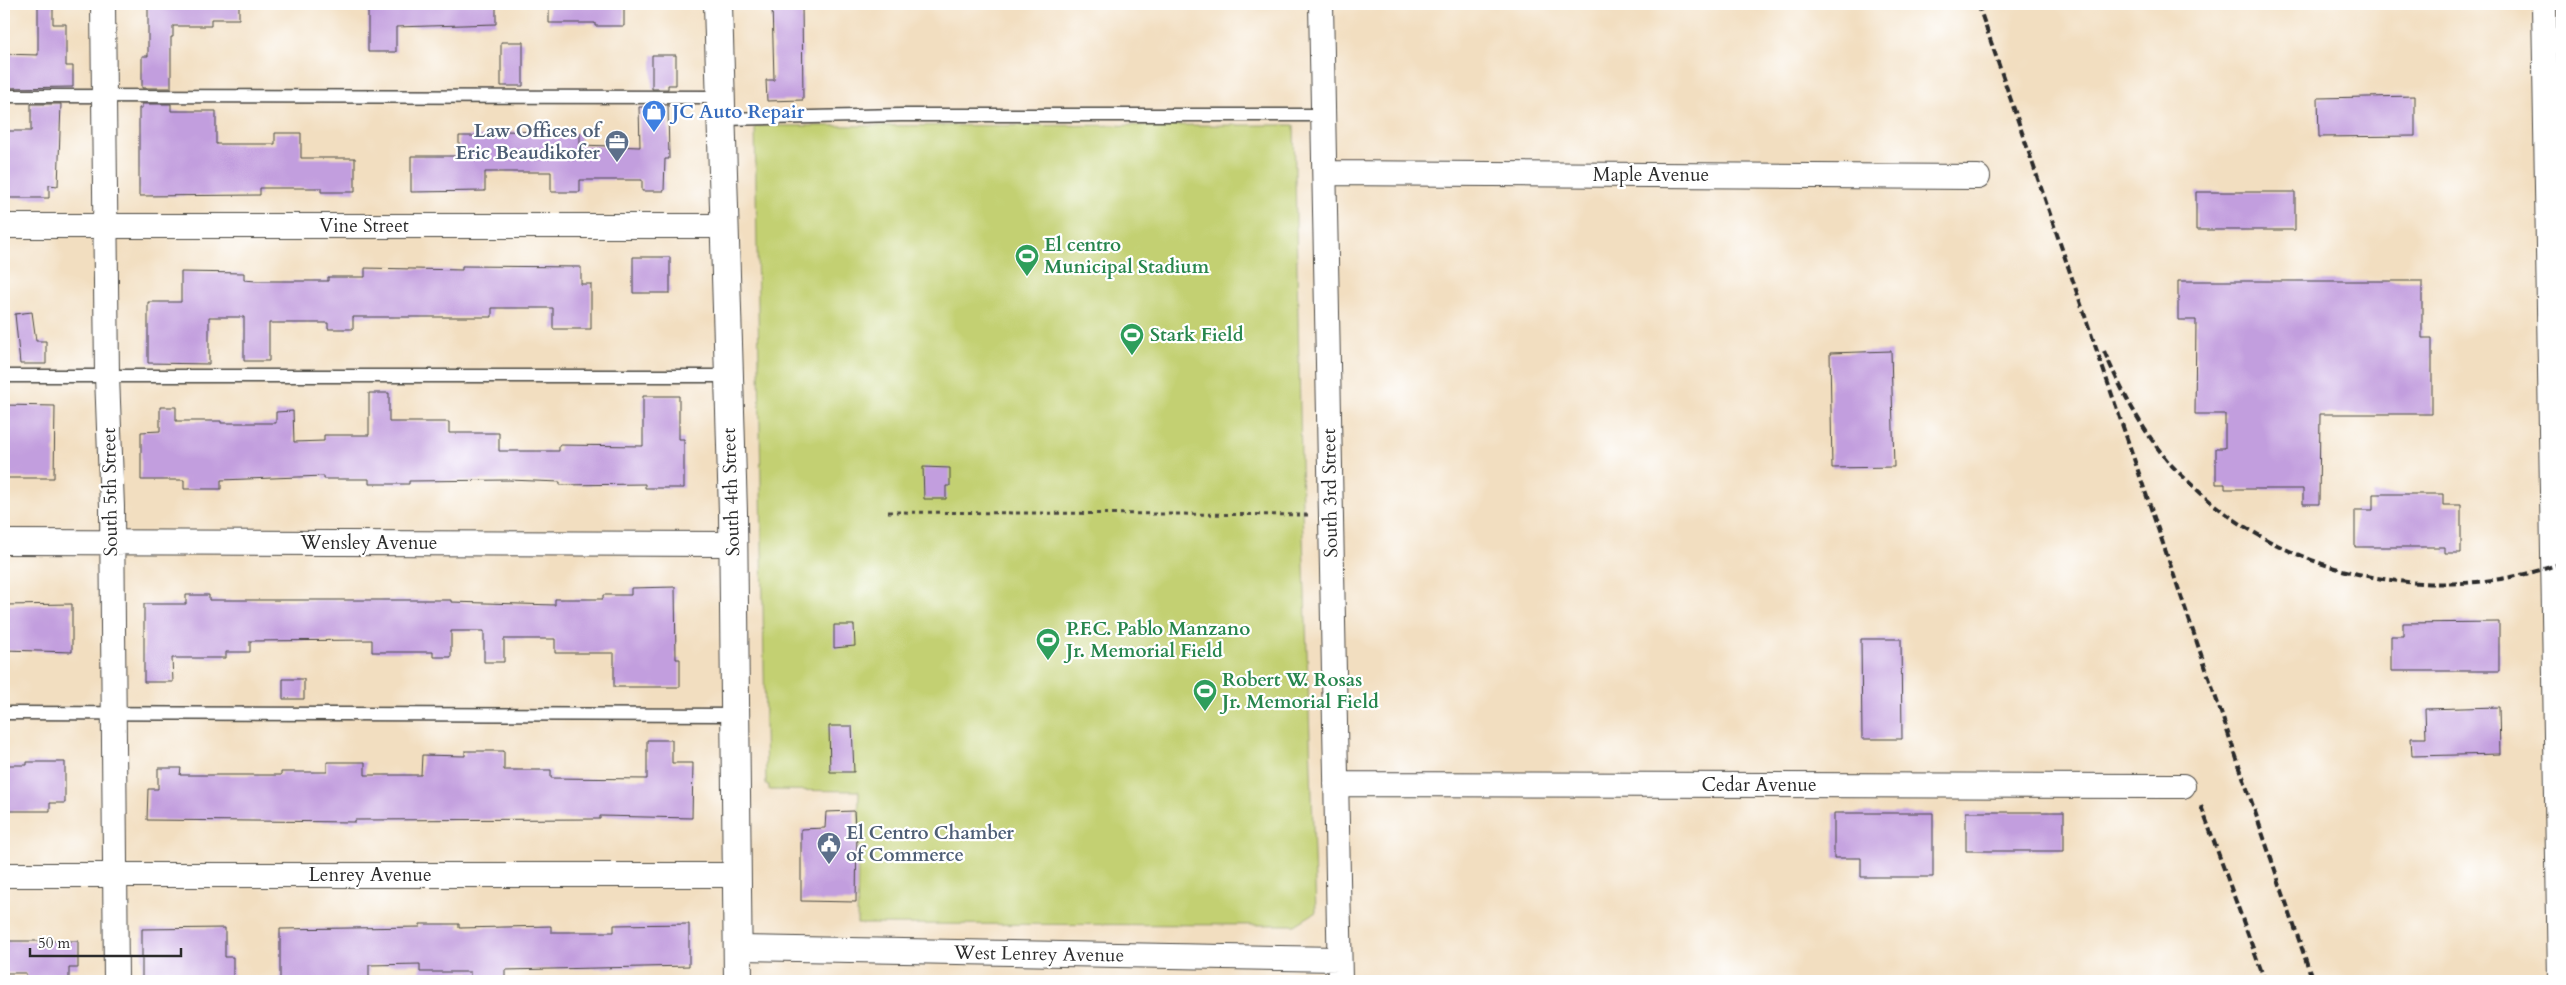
<svg xmlns="http://www.w3.org/2000/svg" width="2566" height="985" viewBox="0 0 2566 985" font-family="Cardo,serif">
  <style>
    .green { fill: #c3d072; stroke: #777e4e }
    .building { fill: #c29ede }
    .lines { fill: none; stroke-linecap: round; stroke-linejoin: round }
    .lane-casing { stroke: #494641; stroke-width: 15 }
    .street-casing { stroke: #494641; stroke-width: 26 }
    .secondary-casing { stroke: #494641; stroke-width: 30 }
    .path { stroke: #494641; stroke-width: 3; stroke-dasharray: 4 4; stroke-linecap: butt }
    .lane { stroke: #fff; stroke-width: 12 }
    .street { stroke: #fff; stroke-width: 24 }
    .secondary { stroke: #fff; stroke-width: 28 }
    .rail { stroke: #2b2b2b; stroke-width: 4; stroke-dasharray: 8 4; stroke-linecap: butt }
    .labels { text-anchor: middle; dominant-baseline: central; stroke-width: 4.5; stroke-linejoin: round; paint-order: stroke }
    .shop-label { font-size: 19px; font-weight: bold; fill: #366cbe; stroke: #fff; text-anchor: start }
    .service-label { font-size: 19px; font-weight: bold; fill: #4e5e75; stroke: #fff; text-anchor: end }
    .street-label { font-size: 19px; fill: #2b2b2b; stroke: #fff }
    .leisure-label { font-size: 19px; font-weight: bold; fill: #27864d; stroke: #fff; text-anchor: start }
  </style>
  <rect width="100%" height="100%" fill="#fff"/>
  <filter id="ink" filterUnits="userSpaceOnUse"><feTurbulence type="fractalNoise" baseFrequency=".02" numOctaves="2"/><feDisplacementMap in="SourceGraphic" scale="10" xChannelSelector="R" yChannelSelector="G"/><feConvolveMatrix kernelMatrix="1 2 1 2 8 2 1 2 1" color-interpolation-filters="sRGB"/></filter>
  <filter id="wash" filterUnits="userSpaceOnUse"><feTurbulence type="fractalNoise" baseFrequency=".0096" numOctaves="4" result="noise"/><feDisplacementMap in="SourceGraphic" scale="20" xChannelSelector="R" yChannelSelector="G"/><feGaussianBlur stdDeviation="1.12" result="paint"/><feColorMatrix in="noise" values="0 0 0 0 0 0 0 0 0 0 0 0 0 0 0 0 0 1.4 0 .05"/><feComposite in="paint" operator="in"/></filter>
  <g filter="url(#wash)">
    <rect width="100%" height="100%" fill="#f2dec0"/>
    <path class="green" d="M1294 125 1302 507 1316 912 1295 925 857 924 859 791 769 790V785H766L755 126Z"/>
    <g id="blocks">
      <path class="building" d="M38 4H53V24H66V66H73V87L4 88V54L38 55Z
        M148 4H239V19H211V26H173V37H171V88H142V56H148Z
        M368 4H496V24L396 27V52H368Z
        M549 4H624V26H595V23H549Z
        M772 4H802L803 100 767 101 766 80H774Z
        M501 42H523V86H501Z
        M652 55H676V85H668V89H652Z
        M2415 96V136L2319 137 2318 98Z
        M31 104H61L58 186 49 185V198H4V131H31Z
        M142 104H171V111H216V144H275V133H301V158H355V192H321V188H260V195L139 196V108H142Z
        M652 105H668L669 159H665L664 191H642V180H580V192H551V172H485V191L411 192V156H459V136H505V131L580 133V145L640 147 639 107H652Z
        M2196 192H2295V230H2196Z
        M633 257H670V293H633Z
        M462 266 581 267V284H591V329H553V308H492V317H353V329H328V323H269V361H244V317H209V364L148 363V302H181V272L244 273V280L256 281H328V277H365V268L462 270Z
        M2178 281H2422V338H2432V414H2320L2319 504H2303V489H2225V484H2216V448H2225V414H2195L2196 320H2178Z
        M32 312 36 341H46V364H20L15 314Z
        M1891 351 1894 467 1832 468 1830 353Z
        M369 393H389V422H449V433H499V451H559V445L643 446V396H679V439H684V488H645V484L560 485V482L509 480 409 481V484H369V479H324V476L221 480V489H184V480H141V432L160 431V407H176V421H221V423H276V412L293 411 294 442 324 441V435H369Z
        M4 405 55 406 54 478H4Z
        M923 467 950 468V486H946V499H924Z
        M2373 494H2443V505H2461V553H2445V547H2355V510H2373Z
        M675 587 676 659H680V687H614V653H555V639H504V662H484V631H451V657H433V652H372V640L250 641V652H226V658H172L173 682H144V604H186V595H209V600H451V602L555 605V599H603V595H631V588Z
        M72 604V652L4 650V605Z
        M2499 622V671H2391V636H2403V623Z
        M834 625H854L855 646 834 648Z
        M1861 639H1901L1902 739H1862Z
        M283 679H304V699H283Z
        M2499 707 2500 754 2412 756 2411 738H2426L2425 709Z
        M829 726H852L854 772H830Z
        M647 740H672V763H693L692 818 600 816V819L355 820V822L147 820 148 789H158V768H181L180 775H281V772H327V762H365V775H421L422 755 465 756V751H504V770H551V778L647 779Z
        M27 762H65V803H50V811H4V765H27Z
        M854 811 855 827 857 828 856 902 801 901V829L825 828 826 812Z
        M1966 812H2064V851H1966Z
        M1834 813H1933V877H1861V858H1834Z
        M420 924H459V928L551 926V932H614V925L689 924V966L505 970V979H470V972H420V964L369 965V981H280V929L420 927Z
        M225 928V957H233V980L142 981V929Z
        M4 941H78V968H69V980H26V973H4Z"/>
    </g>
  </g>
  <g filter="url(#ink)">
    <use href="#blocks" fill-opacity="0" stroke="#494641" stroke-width="1"/>
    <g class="lines">
      <defs>
        <path id="lane" d="M4 96 721 97
          M721 119 901 115H1323
          M4 376H727
          M4 713 736 715"/>
        <path id="street" d="M103 4 107 376 112 507 116 981
          M1321 4 1340 981
          M2544 4 2560 981
          M1325 173 1978 177
          M4 226H724
          M4 542 733 544
          M1336 784 2183 786
          M4 875H737
          M738 948 1339 959"/>
        <path id="secondary" d="M718 4 733 513 738 981"/>
      </defs>
      <use href="#lane" class="lane-casing"/>
      <use href="#street" class="street-casing"/>
      <use href="#secondary" class="secondary-casing"/>
      <path class="path" d="M888 512 1310 515"/>
      <use href="#lane" class="lane"/>
      <use href="#street" class="street"/>
      <use href="#secondary" class="secondary"/>
      <path class="rail" d="M1978 4 2313 981
        M2104 351C2121 390 2140 426 2166 459 2174 469 2184 477 2193 486 2289 578 2437 608 2562 563
        M2201 806 2265 981"/>
    </g>
  </g>
  <defs>
    <symbol id="shop-pin" viewBox="-11 -11 22 30"><path d="M0 17L-7.5 6A9.5 9.5 0 1 1 7.5 6Z" fill="#3f7fe0" stroke="#fff"/><path d="M-5-2.5h2.3a2.7 3.5 0 0 1 5.4 0H5L5.5 6h-11ZM-1.5-2.5h3a1.5 2.3 0 0 0-3 0Z" fill="#fff"/></symbol>
    <symbol id="office-pin" viewBox="-11 -11 22 30"><path d="M0 17L-7.5 6A9.5 9.5 0 1 1 7.5 6Z" fill="#5c6f8a" stroke="#fff"/><path d="M-6-3h4V-5.5h4V-3h4V5H-6ZM-1-4.5V-3h2v-1.5ZM-6 0V1H6V0Z" fill="#fff"/></symbol>
    <symbol id="stadium-pin" viewBox="-11 -11 22 30"><path d="M0 17L-7.5 6A9.5 9.5 0 1 1 7.5 6Z" fill="#2e9e5b" stroke="#fff"/><path d="M0-5a6.5 5 0 1 0 0 10a6.5 5 0 1 0 0-10ZM-3.5-1.8h7v3.6h-7Z" fill="#fff"/></symbol>
    <symbol id="civic-pin" viewBox="-11 -11 22 30"><path d="M0 17L-7.5 6A9.5 9.5 0 1 1 7.5 6Z" fill="#5c6f8a" stroke="#fff"/><path d="M-.6-6.5H3V-4.5H.6V-3L4-1V1h2V6H-6V1h2V-1L-.6-3ZM-1.2 2.5V6h2.4V2.5Z" fill="#fff"/></symbol>
  </defs>
  <g fill-rule="evenodd">
    <use href="#shop-pin" x="640" y="98" width="28" height="38"/>
    <use href="#office-pin" x="603" y="128" width="28" height="38"/>
    <use href="#stadium-pin" x="1013" y="242" width="28" height="38"/>
    <use href="#stadium-pin" x="1118" y="321" width="28" height="38"/>
    <use href="#stadium-pin" x="1034" y="626" width="28" height="38"/>
    <use href="#stadium-pin" x="1191" y="677" width="28" height="38"/>
    <use href="#civic-pin" x="815" y="830" width="28" height="38"/>
  </g>
  <g class="labels">
    <g class="shop-label">
      <text x="672" y="112">JC Auto Repair</text>
    </g>
    <g class="service-label">
      <text x="600" y="131">Law Offices of<tspan x="600" dy="22">Eric Beaudikofer</tspan></text>
      <text x="846" y="833" text-anchor="start">El Centro Chamber<tspan x="846" dy="22">of Commerce</tspan></text>
    </g>
    <g class="street-label">
      <text x="1651" y="175">Maple Avenue</text>
      <text x="364" y="226">Vine Street</text>
      <text transform="translate(110 492) rotate(-91)">South 5th Street</text>
      <text transform="translate(731 492) rotate(-92)">South 4th Street</text>
      <text transform="translate(1330 493) rotate(-91)">South 3rd Street</text>
      <text x="369" y="543">Wensley Avenue</text>
      <text x="1759" y="785">Cedar Avenue</text>
      <text x="370" y="875">Lenrey Avenue</text>
      <text transform="translate(1039 954) rotate(1)">West Lenrey Avenue</text>
    </g>
    <g class="leisure-label">
      <text x="1044" y="245">El centro<tspan x="1044" dy="22">Municipal Stadium</tspan></text>
      <text x="1150" y="335">Stark Field</text>
      <text x="1066" y="629">P.F.C. Pablo Manzano<tspan x="1066" dy="22">Jr. Memorial Field</tspan></text>
      <text x="1222" y="680">Robert W. Rosas<tspan x="1222" dy="22">Jr. Memorial Field</tspan></text>
    </g>
  </g>
  <rect width="2566" height="985" fill="none" stroke="#fff" stroke-width="20"/>
  <path d="M30 948v8h151v-8" fill="none" stroke="#2b2b2b" stroke-width="2.5"/>
  <text x="38" y="948" font-size="15" fill="#2b2b2b" stroke="#ffffff" stroke-width="4" paint-order="stroke">50 m</text>
</svg>
